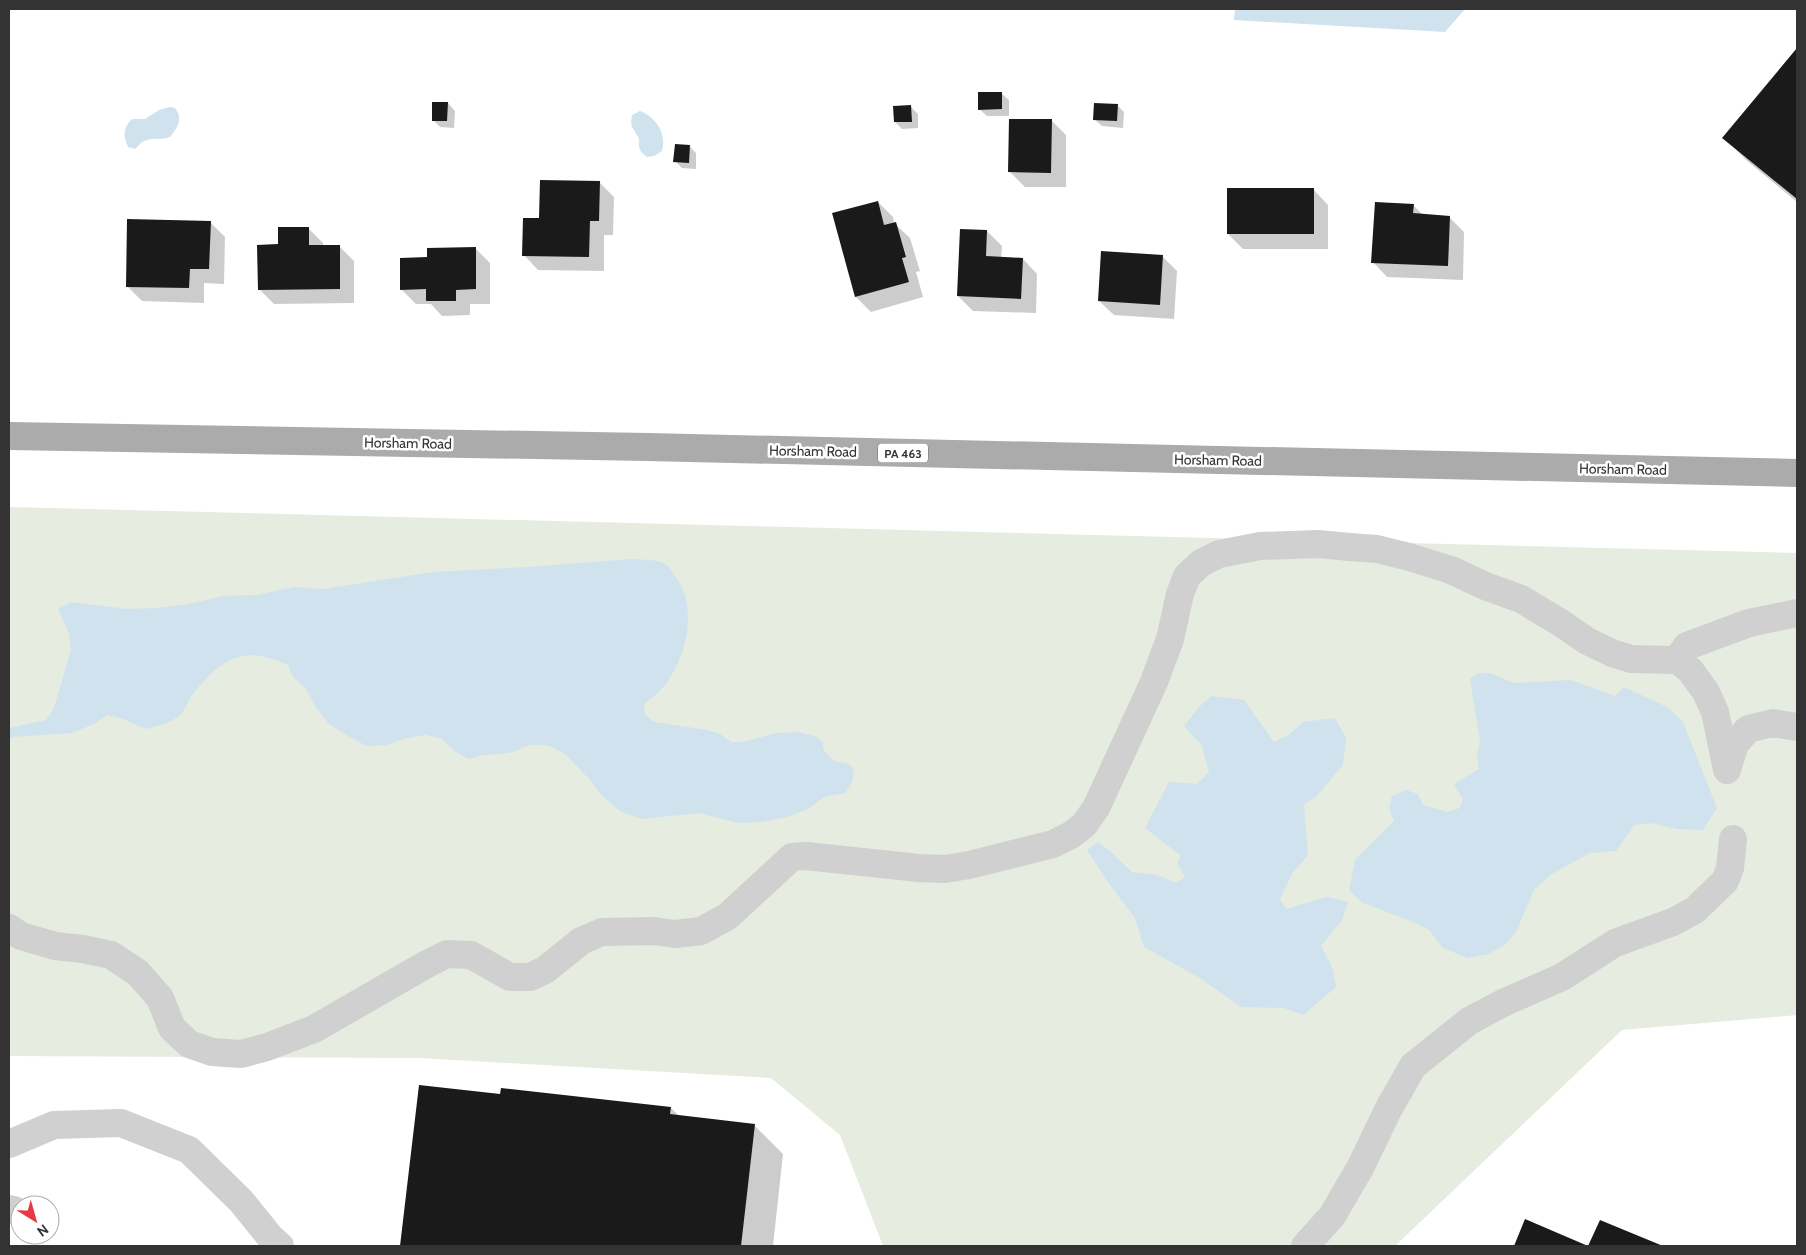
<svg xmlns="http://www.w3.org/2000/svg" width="1806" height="1255" viewBox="0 0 1806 1255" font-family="Cabin,sans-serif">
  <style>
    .green { fill: #e6ecdf }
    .water { fill: #cfe2ee }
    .shadow { fill: #0003 }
    .building { fill: #1a1a1a }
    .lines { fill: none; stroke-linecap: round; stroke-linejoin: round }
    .minor { stroke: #d0d0d0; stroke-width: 28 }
    .major { stroke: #ababab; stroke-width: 28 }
    .labels { text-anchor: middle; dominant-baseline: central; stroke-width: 5; stroke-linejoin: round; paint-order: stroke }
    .shield { fill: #fff; stroke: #707070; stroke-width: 1 }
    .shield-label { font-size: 12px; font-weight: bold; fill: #333 }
    .street-label { font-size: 14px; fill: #333; stroke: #fff }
  </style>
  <rect width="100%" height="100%" fill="#fff"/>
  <path class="green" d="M9 507 1797 553V1015L1622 1030 1395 1246H883L840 1135 771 1078 420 1058 9 1056Z"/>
  <path class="water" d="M1235 9H1465L1445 32 1234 20Z
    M170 107 175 108C183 118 178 127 170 137 161 141 149 136 141 143 139 145 137 147 135 149L128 147C123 136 123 128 132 119H145L159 110Z
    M640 111C656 117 667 134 662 151L654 156 647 157C633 147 643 143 637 135 632 127 630 126 632 115Z
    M632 559C641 560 657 559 665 564 670 567 674 575 677 579 698 610 686 659 664 686 658 693 651 699 644 704L645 715 654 722 707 730 720 734 731 742H742L777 733 798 732 814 736 823 742V749C826 752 830 758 834 761 837 763 842 762 845 763 861 767 851 786 845 793L824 797 808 809 787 817 762 822 738 823 699 813 641 819 620 811 601 795 591 781 565 754 547 745H529L514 752 499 754 483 755 469 759 456 752 440 738 425 735 403 739 387 745 367 746 349 737 329 724 315 706 306 689 293 677 288 665C242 644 222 659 193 694 188 700 186 709 181 714 172 723 157 726 146 729L121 718 107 715 94 724 72 733 13 737 9 739V728L46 720 54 708 71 650 69 634 58 609 71 602 127 609 158 608 189 604 223 596 257 595 294 587 323 589 433 572 528 567Z
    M1479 673H1490L1514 683 1571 680 1615 696 1624 687 1667 707 1683 722 1717 808 1703 830 1677 829 1651 823 1634 825 1616 851 1590 853 1550 875 1534 890 1516 932 1505 945 1488 954 1468 958 1443 948 1429 930 1411 921 1363 903 1349 891 1355 860 1394 821 1389 808 1392 796 1406 790 1418 794 1423 805 1447 812 1460 808 1463 799 1454 784 1479 769 1477 756 1480 741 1470 679Z
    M1211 696 1244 700 1274 742 1289 735 1303 722 1335 718 1346 738 1343 765 1316 797 1304 804 1308 855 1292 874 1280 899 1286 909 1327 897 1348 902 1342 920 1321 946 1332 967 1336 987 1303 1015 1284 1008 1241 1007 1200 978 1144 947 1135 918 1110 885 1087 850 1098 842 1112 853 1132 872 1157 875 1176 883 1185 877 1177 862 1181 856 1145 828 1169 782 1197 784 1209 772 1201 744 1184 726 1199 707Z"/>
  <path class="shadow" d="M1797 49V202L1746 160 1724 137Z
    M1001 93 1009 100V116H987L979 109Z
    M448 103 455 111 454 128 440 127 433 120Z
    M1117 105 1124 112 1123 128 1102 126 1094 119Z
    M911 107 918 114V128L902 129 895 122Z
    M1051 120 1066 135V187H1025L1010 172Z
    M689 146 696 153V169L682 168 675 161Z
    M599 182 614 197 613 235H604V271L538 270 524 255 540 219Z
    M1314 190 1328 205V249H1243L1228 234Z
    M878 202 893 217 894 223 910 238 920 271 916 272 923 297 871 312 856 297 833 214Z
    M1413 205 1423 215 1449 217 1464 232 1463 280 1387 277 1373 262Z
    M210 222 225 237 224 284 204 283V303L142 301 127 286Z
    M308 228 323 243V246H339L354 261V303L274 304 259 289 279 246Z
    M987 231 1002 246 1001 258 1023 259 1037 274 1036 313 973 311 958 296Z
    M475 248 490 263V304H470V315L442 316 431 304H416L401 289Z
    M1162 256 1177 271 1174 319 1114 315 1099 301Z
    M420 1087 501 1095 671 1108 679 1116 754 1125 783 1154 773 1246H402Z
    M1526 1220 1586 1246H1515Z
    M1600 1221 1660 1246H1590Z"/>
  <path class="building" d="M1797 48V199L1722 138Z
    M978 92H1002V109L978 110Z
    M432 102H448L447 121H432Z
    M1094 103 1118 104 1117 121 1093 120Z
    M911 105 912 122H894L893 106Z
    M1009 119H1052L1051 173 1008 172Z
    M675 144 690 145 689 163 673 162Z
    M540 180 600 181 599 221H590L589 257 522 256 523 218H539Z
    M1227 188H1314V234H1227Z
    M878 201 884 225 896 222 906 257 902 258 909 282 855 297 832 213Z
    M1375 202 1414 204 1413 213 1450 216 1448 266 1371 263Z
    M127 219 211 221 209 269H190L189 288 126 287Z
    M278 227H309V245H340V289L258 290 257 245 278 244Z
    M960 229 987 230 986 256 1023 258 1021 299 957 296Z
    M476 247V289L456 290V301H426V289L400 290V258L427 257V248Z
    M1101 251 1163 255 1160 305 1098 301Z
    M419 1085 500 1094 501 1088 671 1107 670 1114 755 1124 741 1246H400Z
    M1525 1219 1588 1246 1600 1220 1663 1246H1514Z"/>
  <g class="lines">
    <path class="minor" d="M1677 660 1687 646 1749 623 1797 613
      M1727 770 1735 744 1748 729 1773 723 1797 727
      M9 928 21 936 55 946 83 949 111 955 138 973 160 998 172 1028 189 1044 212 1052 241 1054 267 1047 314 1029 427 964 447 954 471 955 510 977H530L545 970 581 941 602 932 654 931 675 934 701 931 728 916 792 857 806 856 919 868 945 869 969 865 1053 844 1071 835 1084 825 1096 808 1154 682 1170 639 1180 594 1187 576 1201 563 1219 554 1260 546 1318 544 1350 547 1377 549 1409 557 1451 570 1485 586 1521 599 1561 623 1587 641 1612 653 1631 659 1677 660 1690 670 1706 692 1715 712 1727 770
      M9 1144 54 1125 121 1123 189 1150 241 1201 271 1238 280 1246
      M9 1209 14 1210
      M1305 1246 1332 1216 1360 1168 1389 1108 1413 1066 1469 1021 1505 1002 1562 977 1615 943 1673 922 1695 910 1725 881 1730 868 1733 839"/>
    <path class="major" d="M9 436 647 447 1797 473"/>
  </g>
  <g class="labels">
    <rect class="shield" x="878" y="443.5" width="50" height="19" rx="4"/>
    <g class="shield-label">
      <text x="903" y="453">PA 463</text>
    </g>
    <g class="street-label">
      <text transform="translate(408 443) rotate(1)">Horsham Road</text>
      <text transform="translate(813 451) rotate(1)">Horsham Road</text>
      <text transform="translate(1218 460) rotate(1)">Horsham Road</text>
      <text transform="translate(1623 469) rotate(1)">Horsham Road</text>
    </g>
  </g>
  <rect width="1806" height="1255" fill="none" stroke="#333333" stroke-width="20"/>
  <g transform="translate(35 1220) rotate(143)"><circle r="24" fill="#ffffff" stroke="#adadad"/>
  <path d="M0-4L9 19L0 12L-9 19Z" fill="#e63946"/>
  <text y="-8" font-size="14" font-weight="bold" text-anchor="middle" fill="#333333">N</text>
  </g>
</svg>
